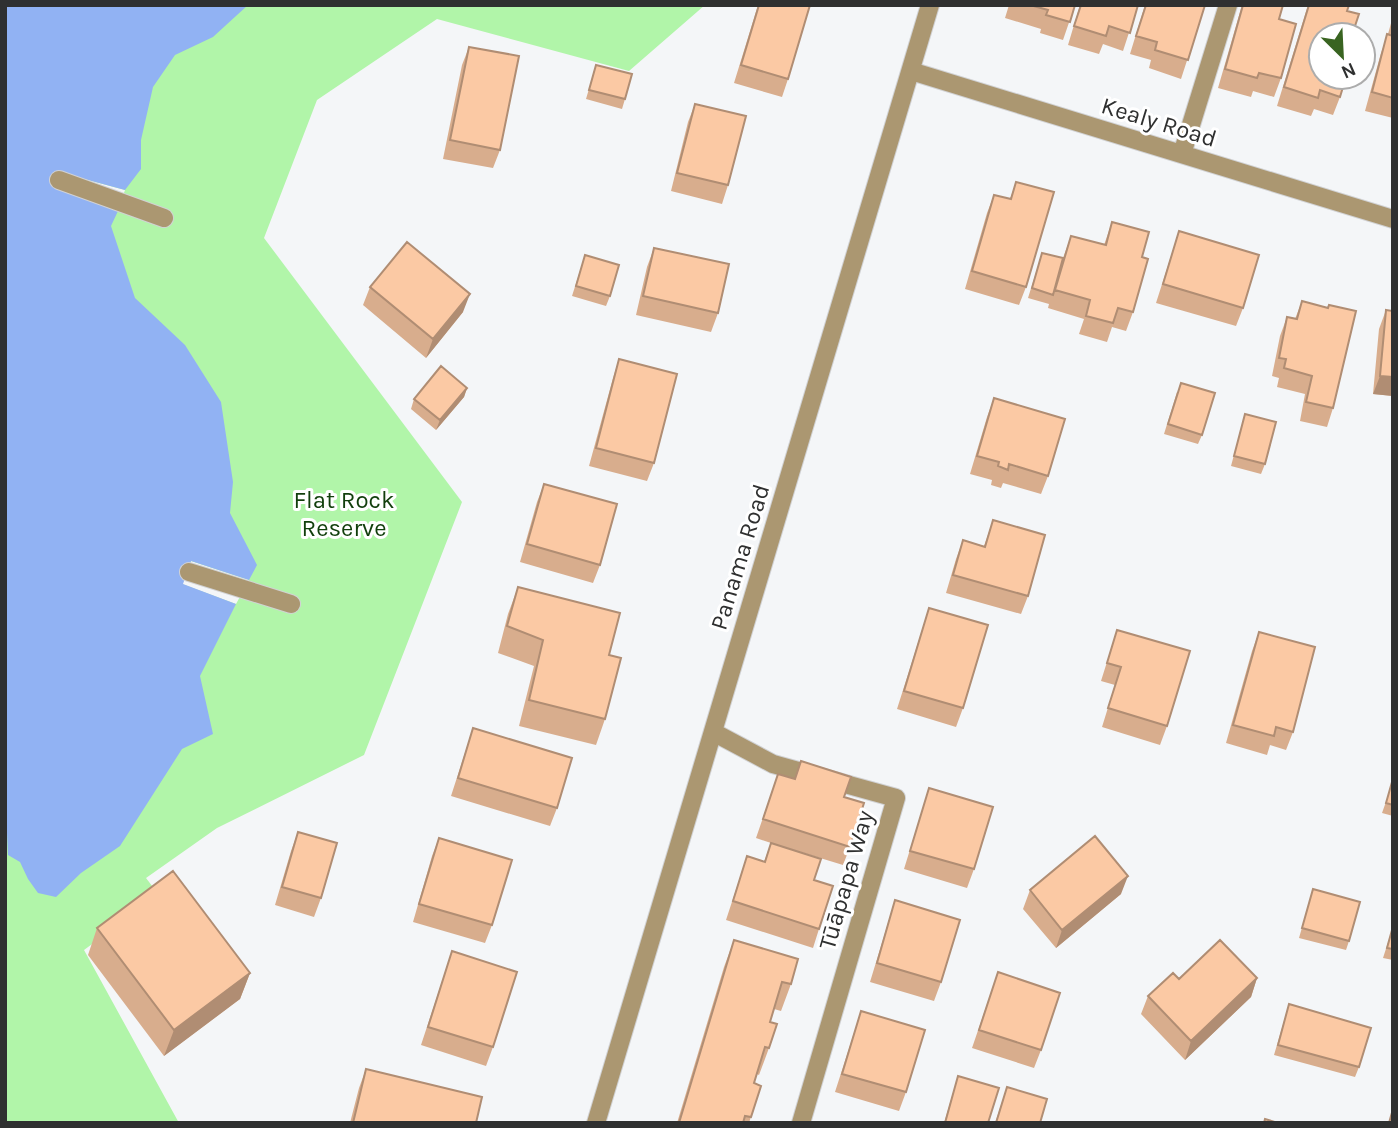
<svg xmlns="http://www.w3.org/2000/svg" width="1398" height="1128" viewBox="0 0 1398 1128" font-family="Karla,sans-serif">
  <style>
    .green { fill: #b1f5a9; fill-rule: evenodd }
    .water { fill: #91b2f3 }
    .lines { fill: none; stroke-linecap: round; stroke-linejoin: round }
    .service-casing { stroke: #d1d2d4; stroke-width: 20 }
    .minor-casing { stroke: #d1d2d4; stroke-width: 20 }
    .service { stroke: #ab9771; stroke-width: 18 }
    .minor { stroke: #ab9771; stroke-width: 18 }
    .wall { fill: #d8ad8d }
    .shaded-wall { fill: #b08d73 }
    .building { fill: #fbc9a4; stroke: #b08d73; stroke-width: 2 }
    .labels { text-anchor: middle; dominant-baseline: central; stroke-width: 6; stroke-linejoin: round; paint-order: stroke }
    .street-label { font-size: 24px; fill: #2f3030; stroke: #fff }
    .park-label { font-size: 24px; fill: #113f0c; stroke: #fff }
  </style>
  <rect width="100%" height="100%" fill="#f4f6f8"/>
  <path class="green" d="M5 5H705L629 71 437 19 317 100 264 238 462 502 364 755 217 828 146 878 159 895 84 950 179 1123H5ZM62 173 125 190 118 210 56 188ZM191 561 249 580 236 604 182 584Z"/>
  <path class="water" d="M5 5H248L213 37 175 55 153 87 141 140V169L125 190 62 173 55 188 118 211 111 226 135 298 185 345 221 402 233 482 230 513 257 565 249 580 191 561 183 584 236 604 200 676 213 734 182 749 120 846 81 873 56 897 38 893 28 879 20 862 8 855 7 833 5 831Z"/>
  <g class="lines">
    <defs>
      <path id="service" d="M59 180 164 218
        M189 572 291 604"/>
      <path id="minor" d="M911 71 1393 219
        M1182 154 1228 5
        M713 732 773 764 896 798 801 1123
        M596 1123 930 5"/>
    </defs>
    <use href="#service" class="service-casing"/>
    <use href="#minor" class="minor-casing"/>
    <use href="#service" class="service"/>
    <use href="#minor" class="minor"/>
  </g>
  <path class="wall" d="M758 5H810L788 79 782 97 734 83Z
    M1009 5H1075L1063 40 1040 33 1041 29 1005 18Z
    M1080 5H1138L1123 51 1103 44 1099 54 1068 45Z
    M1145 5H1205L1181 79 1149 68 1151 60 1130 54Z
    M1242 5H1283L1279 19 1281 78 1274 97 1253 91 1251 97 1218 88Z
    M1308 5H1349L1321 35 1340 97 1333 115 1314 109 1311 116 1277 106Z
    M1393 16V118L1365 111 1381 53 1388 34Z
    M469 47 500 150 493 168 443 159 462 65Z
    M596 65 625 99 622 109 586 99Z
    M695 104 728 185 722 204 671 191 688 122Z
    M1016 182 1026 287 1019 305 965 289 987 213 994 195 1010 199Z
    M1112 222 1142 257 1133 312 1126 331 1112 327 1107 342 1079 334 1084 319 1048 308 1049 304 1028 298 1042 253 1063 258 1071 236 1104 245Z
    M1179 231 1243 308 1236 326 1156 303Z
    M654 248 718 313 711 332 636 315 647 267Z
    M585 255 610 296 606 306 572 296Z
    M370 287 463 312 426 358 363 305Z
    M1302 301 1333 408 1327 427 1300 421 1305 394 1277 387 1279 378 1272 376 1280 336 1287 317 1295 319Z
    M1386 310 1393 396 1373 394 1379 329Z
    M619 359 654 463 647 481 589 466 613 378Z
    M467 388 464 397 436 430 411 409 414 399Z
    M1177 392 1202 435 1198 444 1164 434Z
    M994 398 1048 476 1041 494 1003 483 1001 488 991 485 992 480 970 474 987 417Z
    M1245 414 1265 464 1261 474 1231 466Z
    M544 484 600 565 593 583 520 562 537 502Z
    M993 520 1028 596 1021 614 946 593 956 559 963 540 984 546Z
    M518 587 609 655 605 719 596 745 519 726 534 666 498 653 508 614Z
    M929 608 963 708 956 727 897 709Z
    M1117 630 1167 726 1160 745 1102 727 1115 685 1101 681Z
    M1259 632 1293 732 1286 750 1270 745 1267 755 1226 743 1252 651Z
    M473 728 557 808 550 826 451 796Z
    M801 761 844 797 850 847 843 865 781 846 814 880 819 929 813 948 726 920 747 856 764 862 771 843 756 838 778 774 795 779Z
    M1393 782V816L1382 813Z
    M929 788 974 869 967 888 904 869Z
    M298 832 321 898 314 917 275 905 291 851Z
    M439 838 492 925 485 943 413 922 432 856Z
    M1313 889 1349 941 1346 950 1299 938Z
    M1030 890 1121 894 1056 948 1023 909Z
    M895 900 941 982 934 1001 870 982Z
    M97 928 250 973 240 999 164 1056 88 955Z
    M1392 930H1393V960L1383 958Z
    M734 940 791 984 781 1011 774 1009 770 1022 769 1048 759 1075 757 1074 754 1083 761 1086 749 1123H677L724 967Z
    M452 951 493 1047 486 1066 421 1045Z
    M998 972 1041 1050 1034 1068 972 1048Z
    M1257 978 1251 997 1185 1060 1141 1014 1148 996 1179 979Z
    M1289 1004 1359 1067 1355 1077 1274 1055Z
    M861 1011 906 1092 899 1111 835 1092Z
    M366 1069 476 1123H350L359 1088Z
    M958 1076 988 1123H944Z
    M1007 1087 1040 1123H995Z"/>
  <path class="shaded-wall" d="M470 294 463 312 426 358 433 339Z
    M1380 376 1393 377V396L1373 394Z
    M467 388 464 397 436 430 440 420Z
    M1128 876 1121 894 1056 948 1062 930Z
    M250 973 240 999 164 1056 174 1030Z
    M1257 978 1251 997 1185 1060 1191 1041Z"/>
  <path class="building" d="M759 5H810L788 79 741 65Z
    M1030 5H1075L1070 22 1046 15 1048 10Z
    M1081 5H1138L1130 33 1109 26 1106 36 1074 26Z
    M1146 5H1205L1188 60 1155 50 1157 42 1136 36Z
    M1243 5H1283L1279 19 1296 24 1281 78 1259 73 1257 78 1225 69Z
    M1309 5H1349L1347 11 1359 14 1352 35H1321V77H1346L1340 97 1320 90 1318 98 1284 87Z
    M1387 34 1393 36V98L1372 92Z
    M469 47 519 56 500 150 450 140Z
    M596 65 632 74 625 99 589 90Z
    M695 104 746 116 728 185 677 173Z
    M1016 182 1054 192 1026 287 972 271 994 195 1011 199Z
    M1112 222 1149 232 1142 257 1148 259 1133 312 1118 308 1113 323 1086 316 1090 300 1055 290 1071 236 1106 245Z
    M1179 231 1259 255 1243 308 1163 284Z
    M407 242 470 294 433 339 370 287Z
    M654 248 729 264 718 313 643 296Z
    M1042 253 1063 258 1053 295 1032 288Z
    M585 255 619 265 610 296 576 286Z
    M1302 301 1328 308 1329 305 1356 311 1333 408 1306 402 1312 376 1284 368 1286 359 1279 358 1287 317 1297 319Z
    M1386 310 1393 311V377L1380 376Z
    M619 359 677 374 654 463 596 448Z
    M441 366 467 388 440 420 414 399Z
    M1181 383 1215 393 1202 435 1168 424Z
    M994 398 1065 419 1048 476 1009 464 1008 470 998 466 999 462 977 456Z
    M1245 414 1276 422 1265 464 1234 456Z
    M544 484 617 504 600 565 527 544Z
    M993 520 1045 535 1028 596 953 575 963 540 985 547Z
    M518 587 620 613 609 655 621 658 605 719 529 700 543 640 507 626Z
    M929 608 988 625 963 708 904 691Z
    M1117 630 1190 651 1167 726 1108 708 1121 667 1107 663Z
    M1259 632 1315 647 1293 732 1276 727 1274 736 1233 725Z
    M473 728 572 758 557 808 458 778Z
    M801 761 851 777 844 797 864 803 850 847 763 819 778 774 795 779Z
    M1392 782H1393V805L1386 803Z
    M929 788 993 807 974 869 910 851Z
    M298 832 337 843 321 898 282 887Z
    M1095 836 1128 876 1062 930 1030 890Z
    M439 838 512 860 492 925 419 904Z
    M771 843 821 859 814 880 833 886 819 929 733 901 747 856 765 862Z
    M173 871 250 973 174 1030 97 928Z
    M1313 889 1360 902 1349 941 1302 928Z
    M895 900 960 920 941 982 877 963Z
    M1392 930H1393V949L1387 948Z
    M734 940 798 959 791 984 782 982 770 1022 777 1024 769 1048 765 1047 754 1083 761 1086 751 1117 745 1116 743 1123H679Z
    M1220 940 1257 978 1191 1041 1148 996 1173 973 1179 979Z
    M452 951 517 972 493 1047 428 1027Z
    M998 972 1060 993 1041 1050 979 1030Z
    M1289 1004 1371 1028 1359 1067 1278 1045Z
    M861 1011 925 1030 906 1092 842 1074Z
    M366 1069 482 1097 476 1123H353Z
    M958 1076 999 1088 988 1123H945Z
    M1007 1087 1047 1099 1040 1123H996Z
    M1393 1109V1123H1389Z
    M1265 1119 1278 1123H1264Z"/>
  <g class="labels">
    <g class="street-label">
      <text transform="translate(1159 122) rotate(17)">Kealy Road</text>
      <text transform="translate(740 557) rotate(-73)">Panama Road</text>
      <text transform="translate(846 880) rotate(-74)">Tūāpapa Way</text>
    </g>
    <g class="park-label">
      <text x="344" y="500">Flat Rock<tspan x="344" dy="28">Reserve</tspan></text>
    </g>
  </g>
  <rect width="1398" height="1128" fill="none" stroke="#2f3030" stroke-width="14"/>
  <g transform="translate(1342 56) rotate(156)"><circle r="33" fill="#ffffff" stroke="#acacac" stroke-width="2"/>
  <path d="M0-5L12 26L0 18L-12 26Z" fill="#396421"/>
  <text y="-10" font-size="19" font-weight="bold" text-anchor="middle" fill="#2f3030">N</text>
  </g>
</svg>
